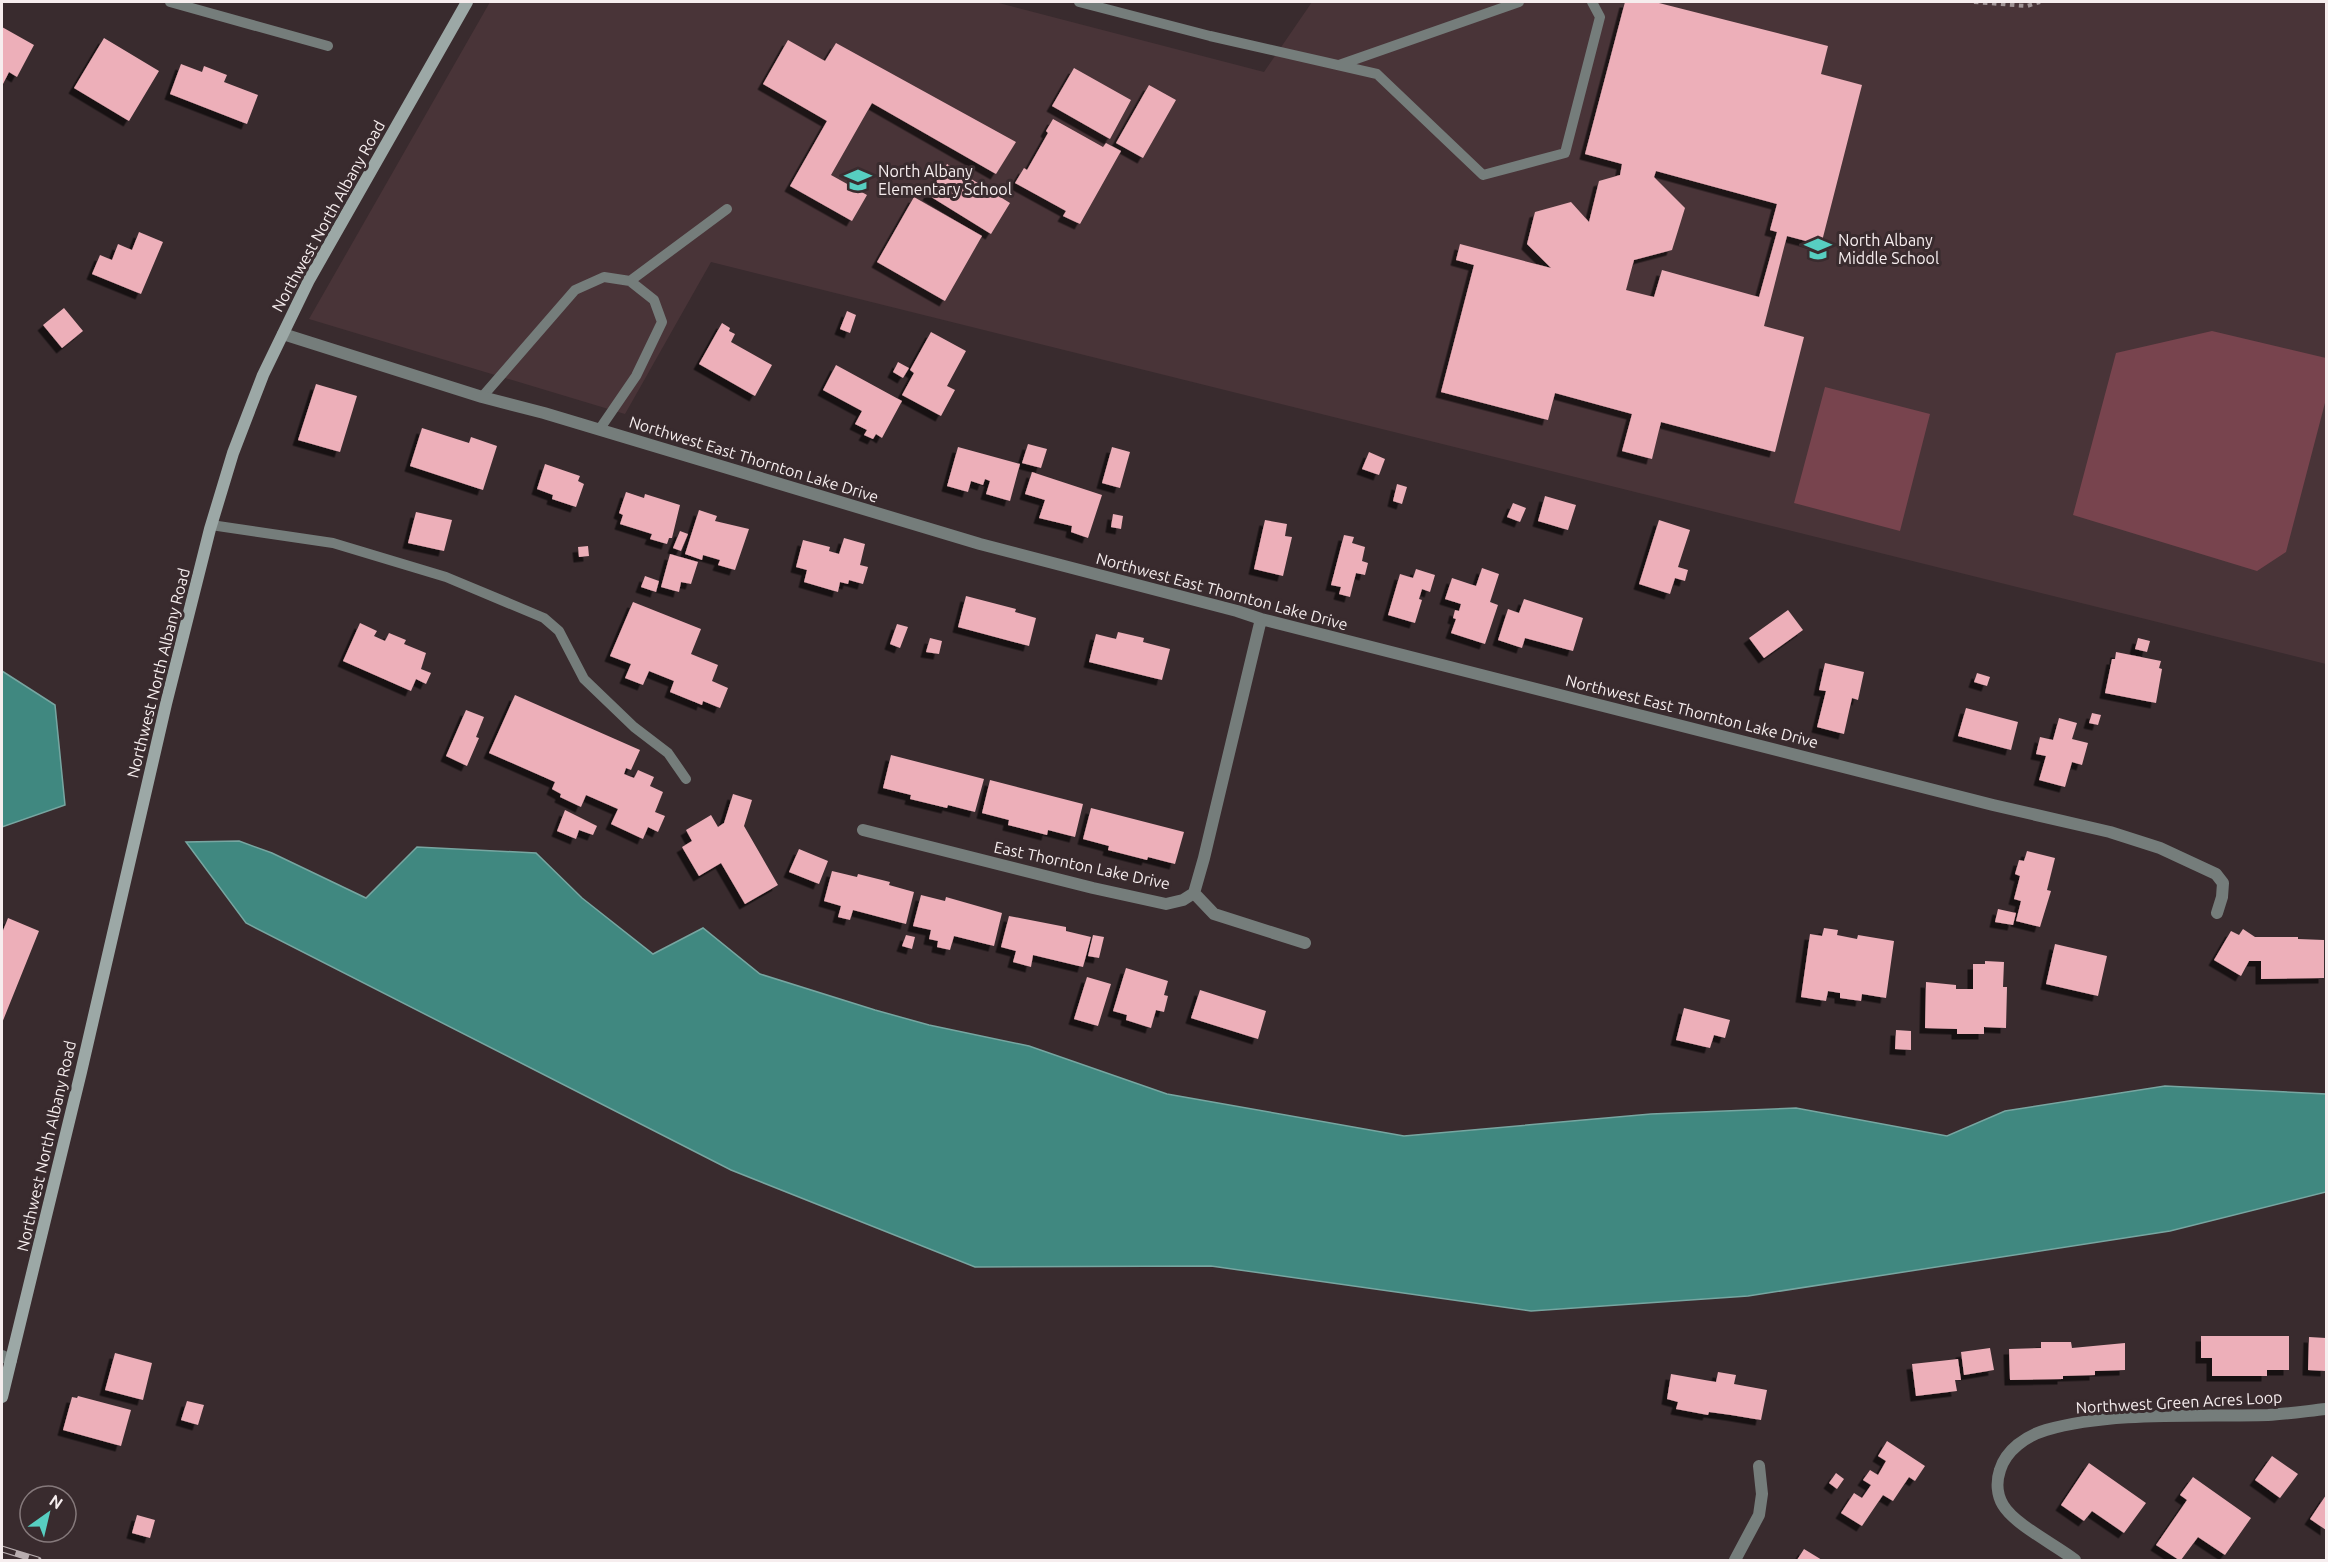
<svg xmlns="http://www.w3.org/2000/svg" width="2328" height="1562" viewBox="0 0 2328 1562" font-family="Ubuntu,sans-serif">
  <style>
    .built { fill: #493438 }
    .green { fill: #78444e }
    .water { fill: #408880; stroke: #77a6a1; stroke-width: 1.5 }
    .building { fill: #edafb9; fill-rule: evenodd; filter: url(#shadow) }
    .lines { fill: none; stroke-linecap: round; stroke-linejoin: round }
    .path { stroke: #a09496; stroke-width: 4; stroke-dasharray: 4.5 4.5; stroke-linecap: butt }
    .service { stroke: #757d7b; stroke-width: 10 }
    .minor { stroke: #757d7b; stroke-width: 12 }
    .secondary { stroke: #9ca8a6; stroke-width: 12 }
    .rail-casing { stroke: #b8adaf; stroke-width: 7 }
    .rail { stroke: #392b2e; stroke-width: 4.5; stroke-dasharray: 14; stroke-linecap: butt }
    .labels { text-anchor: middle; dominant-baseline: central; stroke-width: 6; stroke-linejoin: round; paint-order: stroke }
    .poi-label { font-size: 16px; fill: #f6edee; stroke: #392b2e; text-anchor: start }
    .street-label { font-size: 16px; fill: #f6edee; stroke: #392b2e }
  </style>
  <defs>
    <filter id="shadow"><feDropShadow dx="-5.5" dy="5.5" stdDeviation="0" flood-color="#0009"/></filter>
  </defs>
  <rect width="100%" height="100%" fill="#392b2e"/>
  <path class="built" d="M490 2H995L1264 72 1312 2H2326V664L711 262 625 414 309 319Z"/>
  <path class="green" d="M2212 331 2326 358V399L2286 552 2257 571 2073 515 2116 353Z
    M1825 387 1930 414 1900 531 1794 503Z"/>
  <path class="water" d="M2 671 55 705 65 805 2 827Z
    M239 841 272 853 366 898 417 847 536 853 582 898 653 954 703 928 760 974 875 1010 929 1025 1029 1046 1167 1094 1404 1136 1651 1114 1796 1108 1947 1136 2005 1111 2165 1086 2326 1094V1192L2170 1231 1748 1296 1531 1311 1211 1266 975 1267 731 1170 246 923 186 842Z"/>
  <path class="building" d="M1625 2H1655L1828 46 1821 74 1862 85 1821 245 1787 236 1764 326 1804 337 1775 452 1661 422 1652 459 1622 451 1632 414 1555 393 1548 420 1441 392 1474 265 1456 260 1460 244 1551 268 1527 244 1535 212 1571 202 1589 222 1599 181 1620 175 1622 164 1585 154ZM1656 171 1777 204 1770 230 1777 232 1759 297 1662 270 1654 297 1626 290 1634 260 1672 250 1685 208 1654 177Z
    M2 27 34 45 17 77 9 72 2 86Z
    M104 38 159 71 129 121 74 88Z
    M788 40 825 61 836 43 1016 142 996 174 872 103 831 175 867 195 852 221 790 186 827 121 763 84Z
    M181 64 202 72 204 66 227 75 224 82 258 95 247 124 170 94Z
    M1074 68 1131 100 1110 139 1052 106Z
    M1149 85 1176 100 1143 158 1116 143Z
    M1053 119 1103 147 1106 143 1121 151 1080 224 1063 216 1066 211 1015 183 1024 168 1027 170 1048 133 1046 131Z
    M947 164 1010 203 991 234 928 195Z
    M914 197 982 236 945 301 877 262Z
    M139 232 163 242 141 294 92 274 100 255 112 260 118 244 132 250Z
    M64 308 83 331 62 348 43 325Z
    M847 311 856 315 850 333 840 329Z
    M722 323 730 328 729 331 735 334 731 342 772 365 755 396 699 364Z
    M931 332 966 351 947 386 955 390 941 416 902 395 914 373 910 370Z
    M898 362 909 368 903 378 893 372Z
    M836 365 902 401 882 438 876 434 873 439 864 435 867 430 855 424 862 411 823 390Z
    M316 384 357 396 340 452 298 440Z
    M422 428 469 443 471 437 497 446 483 490 410 466Z
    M1028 444 1047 449 1041 468 1022 463Z
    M958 447 1020 464 1010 501 986 494 990 481 985 479 983 485 971 481 968 492 947 486Z
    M1112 447 1130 452 1120 488 1102 483Z
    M1369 452 1385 459 1379 475 1362 469Z
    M545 464 580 476 578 481 584 484 576 507 552 499 553 495 537 489Z
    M1032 472 1102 495 1088 538 1071 532 1072 526 1039 518 1045 500 1025 494Z
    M1397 484 1407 487 1402 504 1393 501Z
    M626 492 644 498 645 494 680 505 672 538H669L667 544 650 539 652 534 620 524 623 515 619 513Z
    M1545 496 1576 505 1568 530 1538 521Z
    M1513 503 1526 508 1520 522 1507 517Z
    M699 510 717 516 715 521 749 529 735 570 718 565 720 560 703 555 702 560 685 554Z
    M416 512 452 520 444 551 408 543Z
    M1113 514 1123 516 1121 529 1111 527Z
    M1265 520 1287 524 1285 536 1292 537 1283 576 1254 569Z
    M1659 520 1690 530 1678 567 1688 570 1685 581 1675 578 1670 594 1639 584Z
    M680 531 688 534 681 551 673 548Z
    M1344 535 1354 537 1352 543 1365 547 1362 561 1368 563 1365 575 1356 573 1350 597 1339 594 1341 587 1331 585Z
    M844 538 865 544 860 565 868 567 863 584 849 580 848 584 840 582 838 592 804 582 807 570 796 567 803 540 830 547 829 551 839 554Z
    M588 546 589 556 579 557 578 547Z
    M670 554 698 562 691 584 681 582 679 592 661 587Z
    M1482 568 1499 574 1490 602 1498 605 1485 644 1451 633 1456 619 1453 618 1455 610 1459 611 1461 604 1445 599 1452 578 1476 586Z
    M1416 569 1435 575 1430 592 1422 589 1419 599 1422 600 1415 623 1388 615 1400 574 1413 578Z
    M645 576 659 581 656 592 641 587Z
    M966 596 1016 609 1015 612 1036 618 1029 646 958 627Z
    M1524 599 1583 618 1573 651 1525 638 1522 648 1498 640 1508 609 1519 613Z
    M633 602 701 629 691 654 718 665 712 681 728 688 720 708 703 701 702 705 670 692 674 681 649 671 643 685 625 678 631 664 610 656Z
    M1788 610 1803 630 1764 658 1749 638Z
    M360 623 377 631 374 636 385 641 389 633 406 640 404 644 426 653 421 669 431 673 426 684 416 679 411 691 343 661Z
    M897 624 908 627 900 648 890 644Z
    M1118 632 1144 638 1143 642 1170 649 1162 680 1089 662 1096 634 1116 639Z
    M930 638 942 641 939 654 926 652Z
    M2138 638 2150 641 2147 652 2135 649Z
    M2116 652 2161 661 2159 668 2162 669 2156 703 2105 693 2112 659H2115Z
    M1825 663 1864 672 1858 700 1852 698 1844 734 1817 727 1826 691 1819 690Z
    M1977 673 1990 677 1987 686 1974 682Z
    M515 695 640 750 631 770 626 768 624 774 634 778 638 770 654 777 650 786 663 792 655 812 665 816 658 832 648 827 643 839 611 824 618 809 586 795 581 807 560 797 561 794 552 789 555 782 489 753Z
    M1966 708 2018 722 2011 750 1958 736Z
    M466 710 484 717 476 737 479 738 467 766 446 756Z
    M2092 713 2101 715 2098 725 2089 723Z
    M2059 718 2077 723 2072 739 2088 743 2082 765 2072 762 2065 787 2039 780 2046 756 2036 754 2040 737 2053 740Z
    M891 755 984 779 975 812 948 805 947 808 910 799 911 795 883 788Z
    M990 780 1083 804 1075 837 1048 830 1047 835 1008 825 1009 820 982 813Z
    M733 794 752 800 744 826 778 885 745 904 721 863 699 876 682 847 692 841 686 830 711 815 718 827 724 823Z
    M1091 808 1184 832 1175 864 1148 857 1147 860 1108 850 1109 846 1083 839Z
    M565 810 597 826 593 835 579 830 576 839 557 831Z
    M799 849 828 861 819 884 789 872Z
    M2027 851 2055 858 2047 890 2051 891 2040 927 2016 921 2021 901 2014 899 2020 876 2015 874 2019 860 2024 861Z
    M832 871 857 877 858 874 890 882 889 885 914 892 906 924 853 910 850 920 838 917 841 906 824 901Z
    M921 895 945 901 946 897 1002 913 994 946 954 936 950 950 937 947 938 941 929 939 931 930 913 926Z
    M1998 909 2016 913 2013 925 1995 922Z
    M1009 916 1066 927V931L1091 937 1083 967 1033 955 1031 967 1013 962 1016 951 1001 947Z
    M8 918 39 931 2 1023V933Z
    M1824 928 1838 930 1837 935 1857 939 1858 935 1894 941 1886 998 1862 994 1861 1001 1840 998V993L1828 991 1826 1001 1801 997 1810 934 1822 936Z
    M2243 929 2255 937H2298V939L2324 940V978L2261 979V961H2249L2241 976 2214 960 2231 931 2239 935Z
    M906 935 915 937 912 949 902 946Z
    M1093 935 1104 937 1099 958 1088 956Z
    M2055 944 2107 956 2098 996 2046 984Z
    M1985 961 2004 962 2003 987H2007L2006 1028 1984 1027V1034H1957V1029L1925 1028 1926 982 1956 985V989H1973V964H1985Z
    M1126 968 1168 981 1164 995 1168 996 1164 1012 1156 1010 1151 1028 1126 1020 1127 1015 1113 1011Z
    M1087 977 1111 984 1098 1026 1074 1019Z
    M1200 990 1266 1011 1258 1039 1191 1018Z
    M1684 1008 1730 1020 1725 1038 1714 1035 1710 1048 1676 1040Z
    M1896 1030 1911 1031V1050L1895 1049Z
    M2201 1336H2289V1370H2267V1376H2212V1358H2201Z
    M2309 1337 2326 1338V1371L2308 1370Z
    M2041 1342H2071L2072 1348 2125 1343V1370L2095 1371V1375L2063 1376V1379L2010 1380 2009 1349 2041 1348Z
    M1990 1348 1994 1370 1964 1375 1961 1352Z
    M115 1353 152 1363 143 1400 105 1390Z
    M1958 1359 1961 1380H1955L1957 1391 1916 1396 1912 1364Z
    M1718 1372 1736 1375 1734 1384 1767 1390 1761 1420 1731 1415 1709 1412 1708 1415 1676 1409 1678 1402 1667 1399 1671 1374 1716 1382Z
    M78 1396 131 1410 121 1446 63 1430 72 1397 77 1398Z
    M187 1401 204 1405 198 1425 181 1420Z
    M1887 1441 1925 1466 1915 1481 1909 1477 1893 1501 1883 1495 1862 1526 1841 1513 1854 1493 1862 1498 1871 1485 1863 1480 1870 1470 1878 1475 1886 1461 1878 1456Z
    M2272 1456 2298 1474 2280 1498 2255 1480Z
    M2089 1463 2146 1503 2124 1533 2092 1511 2084 1521 2061 1505Z
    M1836 1473 1844 1479 1837 1489 1829 1483Z
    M2193 1477 2251 1518 2225 1555 2198 1537 2181 1560H2179L2156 1545 2187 1500 2180 1495Z
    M2326 1495V1530L2310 1519Z
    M137 1515 155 1520 150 1538 132 1533Z
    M1804 1549 1822 1560H1797Z"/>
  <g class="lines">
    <path class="path" d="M1974 2 2027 6 2040 2"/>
    <path class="service" d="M170 2 328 46
      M1079 2 1210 36 1377 74 1483 175 1565 153 1600 17 1592 2
      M1339 65 1519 2
      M630 281 727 209
      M482 397 575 290 604 277 630 281 654 300 662 322 636 376 599 430
      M211 525 333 543 446 577 544 618 559 631 584 679 634 727 668 753 686 779"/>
    <path class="minor" d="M283 334 482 397 544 413 980 544 1237 611 1261 619 1993 805 2110 832 2160 848 2216 874 2223 883 2222 897 2217 913
      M863 830 1093 888 1166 904 1183 900 1194 893 1204 858 1261 619
      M1194 893 1214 914 1305 943
      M2 1356 11 1360
      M1735 1560 1759 1515 1762 1494 1759 1466
      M2075 1560C2056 1545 2015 1525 2003 1505 1997 1495 1996 1482 2000 1470 2006 1450 2026 1436 2046 1430 2112 1411 2198 1417 2268 1415 2287 1414 2307 1411 2326 1409"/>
    <path class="secondary" d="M2 1397 81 1072 166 704 210 529 233 453 263 375 309 280 467 2"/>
    <defs>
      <path id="rail" d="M2 1549 38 1560"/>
    </defs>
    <use href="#rail" class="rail-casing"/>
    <use href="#rail" class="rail"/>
  </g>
  <defs>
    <symbol id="school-bare" viewBox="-9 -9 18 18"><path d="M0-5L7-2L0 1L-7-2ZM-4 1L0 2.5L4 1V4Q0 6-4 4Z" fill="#57cec1" stroke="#392b2e" stroke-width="2.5" paint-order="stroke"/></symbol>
  </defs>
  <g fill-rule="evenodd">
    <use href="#school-bare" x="839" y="161" width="38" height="38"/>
    <use href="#school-bare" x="1799" y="230" width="38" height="38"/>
  </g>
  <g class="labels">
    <g class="poi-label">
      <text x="878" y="171">North Albany<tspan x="878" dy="18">Elementary School</tspan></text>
      <text x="1838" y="240">North Albany<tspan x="1838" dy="18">Middle School</tspan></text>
    </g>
    <g class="street-label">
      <text transform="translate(328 216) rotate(-61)">Northwest North Albany Road</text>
      <text transform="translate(754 459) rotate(17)">Northwest East Thornton Lake Drive</text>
      <text transform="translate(1222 591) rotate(15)">Northwest East Thornton Lake Drive</text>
      <text transform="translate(158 673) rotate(-76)">Northwest North Albany Road</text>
      <text transform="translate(1692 711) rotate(14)">Northwest East Thornton Lake Drive</text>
      <text transform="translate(1082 865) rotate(12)">East Thornton Lake Drive</text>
      <text transform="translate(46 1146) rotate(-77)">Northwest North Albany Road</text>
      <text transform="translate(2179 1402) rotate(-3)">Northwest Green Acres Loop</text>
    </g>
  </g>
  <rect width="2328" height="1562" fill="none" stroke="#f6edee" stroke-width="6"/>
  <g transform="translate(48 1514) rotate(34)"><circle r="28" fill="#392b2e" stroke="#85797b" stroke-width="1.5"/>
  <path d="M0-4.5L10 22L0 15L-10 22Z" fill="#57cec1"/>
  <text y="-9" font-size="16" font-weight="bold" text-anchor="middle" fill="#f6edee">N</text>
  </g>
</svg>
